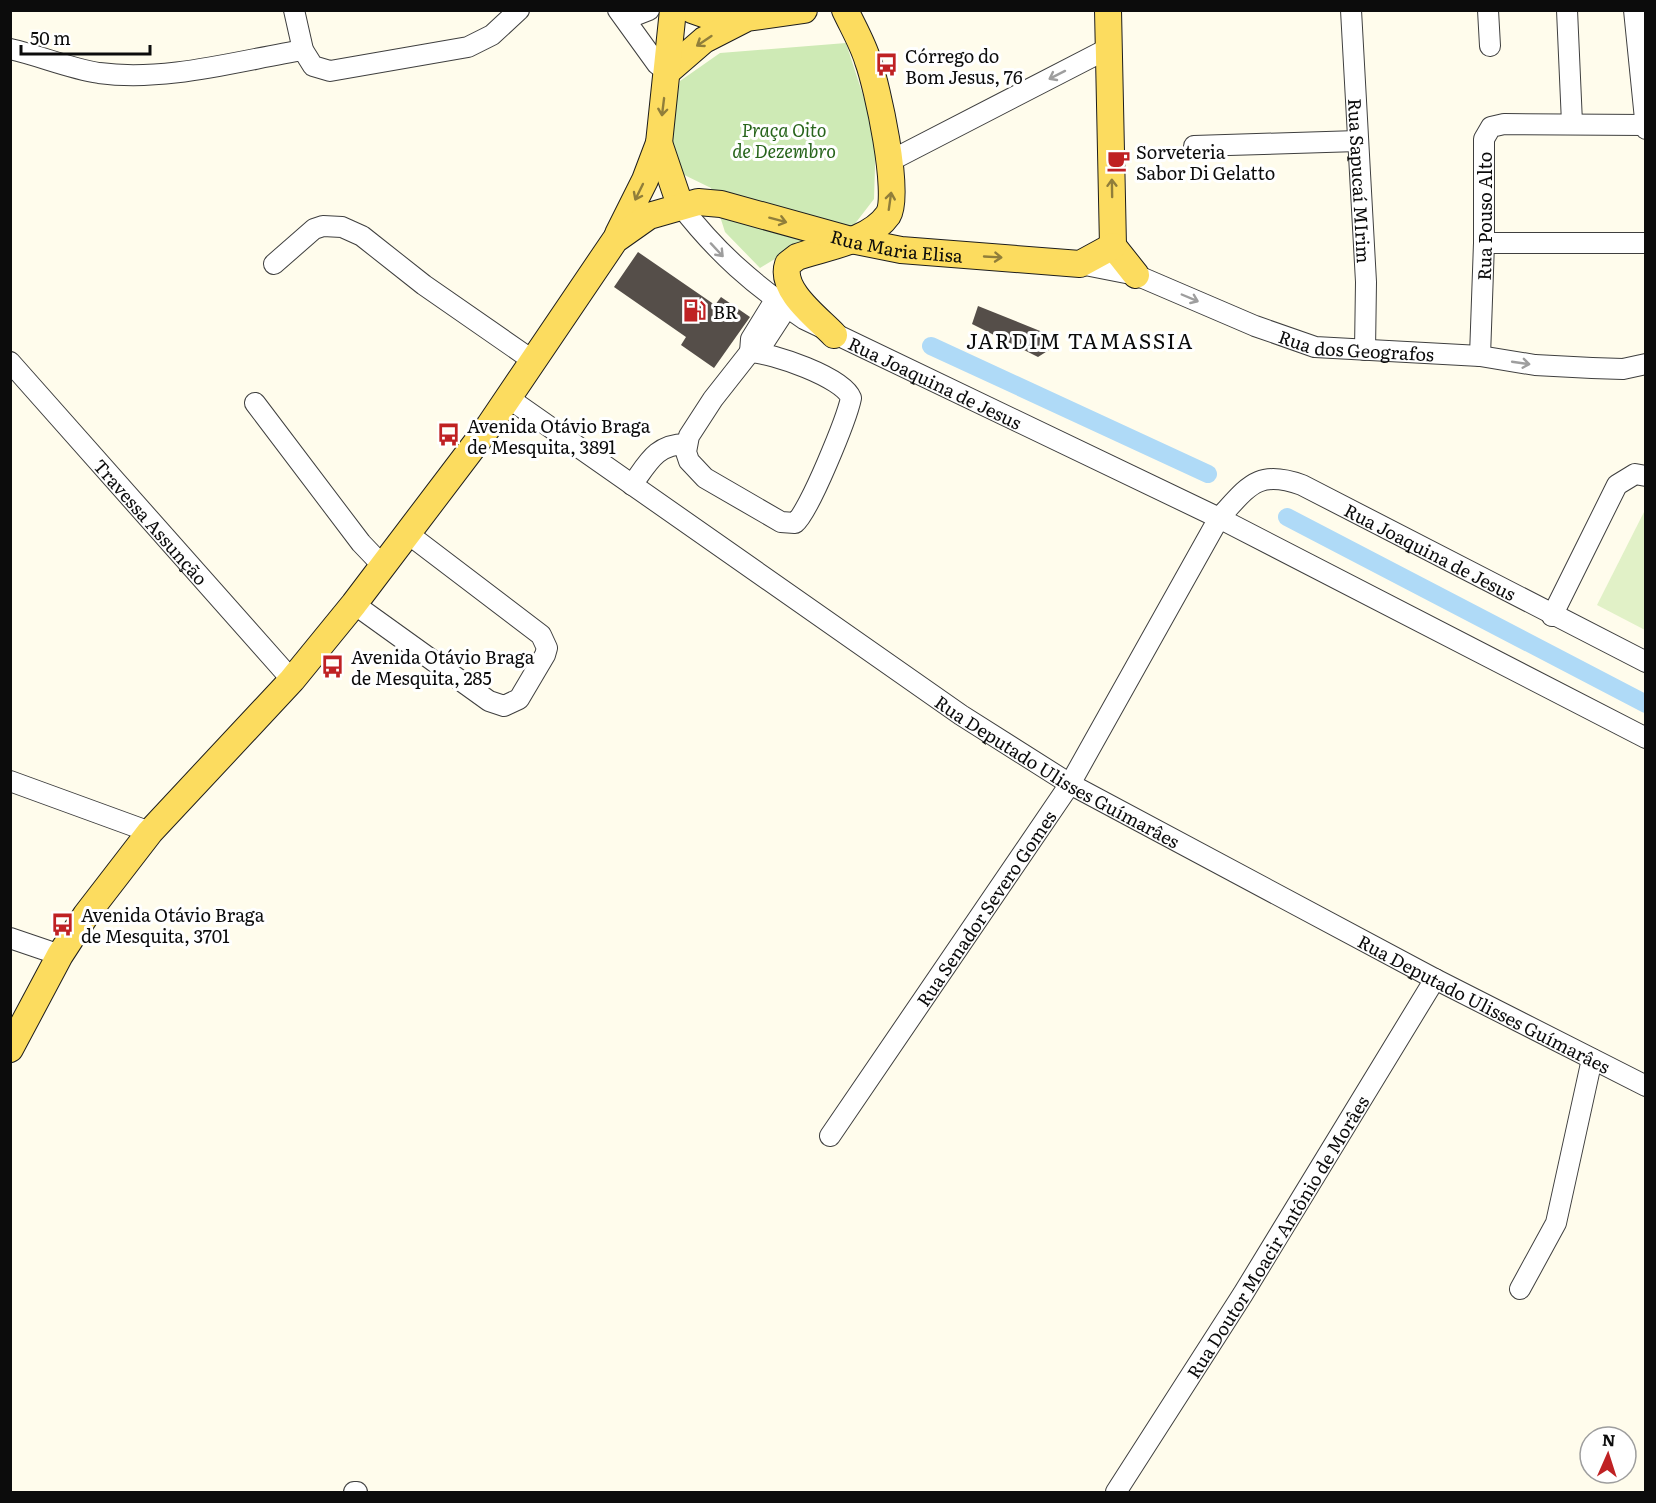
<svg xmlns="http://www.w3.org/2000/svg" width="1656" height="1503" viewBox="0 0 1656 1503" font-family="Literata,serif">
  <style>
    .green { fill: #ceeab5 }
    .pitch { fill: #e1f1c7 }
    .lines { fill: none; stroke-linecap: round; stroke-linejoin: round }
    .canal { stroke: #afdaf7; stroke-width: 18 }
    .building { fill: #554e49 }
    .minor-casing { stroke: #3f3f3f; stroke-width: 22 }
    .major-casing { stroke: #1d1d1d; stroke-width: 28 }
    .minor { stroke: #fff; stroke-width: 20 }
    .major { stroke: #fcdc5f; stroke-width: 26 }
    .oneway { stroke: #907e3a }
    .oneway2 { stroke: #9e9e9e }
    .labels { text-anchor: middle; dominant-baseline: central; stroke-width: 6; stroke-linejoin: round; paint-order: stroke }
    .poi-label { font-size: 18px; fill: #0c0c0c; stroke: #fff; text-anchor: start }
    .park-label { font-size: 18px; font-style: italic; fill: #28651c; stroke: #fff }
    .street-label { font-size: 18px; fill: #0c0c0c; stroke: #fff }
    .quarter-label { font-size: 21px; letter-spacing: 1.5px; fill: #0c0c0c; stroke: #fff }
  </style>
  <rect width="100%" height="100%" fill="#fffcec"/>
  <path class="green" d="M846 43 876 135 874 199 854 225 803 242 760 268 725 232 711 188 670 168 674 116 680 81 720 53Z"/>
  <path class="pitch" d="M1645 510V630L1597 605Z"/>
  <g class="lines">
    <path class="canal" d="M931 346 1208 474
      M1287 517 1646 704"/>
  </g>
  <path class="building" d="M638 252 715 305 721 297 750 317 714 368 681 345 686 337 614 287Z
    M978 306 1050 335 1049 350 1038 357 972 324Z"/>
  <g class="lines">
    <defs>
      <g id="minor">
        <path d="M294 10 303 50 313 66 330 71 468 47 492 35 519 10"/>
        <path d="M618 10 657 64 667 72"/>
        <path id="s1" d="M1351 10 1366 282 1365 350"/>
        <path d="M1488 10 1490 46"/>
        <path d="M1567 10 1572 123"/>
        <path d="M1634 10 1646 129"/>
        <path d="M626 19 649 10"/>
        <path d="M10 49C41 56 68 68 99 73 166 82 237 61 303 50"/>
        <path d="M1194 146 1358 141"/>
        <path d="M890 161 1109 48"/>
        <path id="s2" d="M680 205C717 253 754 285 804 319L1219 518 1646 738"/>
        <path d="M1484 243H1646"/>
        <path d="M274 264 314 229 323 226 342 227 362 236 424 285 532 360"/>
        <path id="s3" d="M1080 264 1136 275 1255 326 1315 347 1480 356 1535 365 1592 368 1623 369 1646 364"/>
        <path d="M750 352C772 353 843 377 851 398 847 418 809 512 795 523L781 522 705 478 689 461 686 452 689 436 713 399 750 352 761 347 787 307"/>
        <path d="M750 352 751 339 775 300"/>
        <path id="s4" d="M1480 356 1484 243V139L1491 127 1504 124 1645 125"/>
        <path id="s5" d="M10 362 292 680"/>
        <path id="s6" d="M507 397 961 715 1070 784 1435 979 1646 1086"/>
        <path d="M255 403 361 543 382 565"/>
        <path d="M632 485C648 463 656 444 686 444"/>
        <path d="M354 604 489 701 504 706 519 699 545 655 547 648 541 635 407 533"/>
        <path d="M1552 616 1617 485 1635 474 1646 476"/>
        <path d="M10 781 150 832"/>
        <path d="M10 938 60 955"/>
        <path id="s7" d="M830 1136 1070 784 1219 518C1249 486 1257 469 1302 485L1646 662"/>
        <path d="M1520 1289 1556 1223 1592 1059"/>
        <path d="M354 1492H357"/>
        <path id="s8" d="M1116 1492 1243 1294 1435 979"/>
      </g>
      <g id="major">
        <path d="M692 10 709 16 743 18"/>
        <path d="M1108 10 1113 246"/>
        <path d="M667 72 704 40 747 18 804 10"/>
        <path d="M659 143 680 205"/>
        <path d="M618 234 645 180 659 143 673 10"/>
        <path d="M1113 246 1136 275"/>
        <path d="M834 335C818 318 779 290 788 264L797 257C825 247 869 242 888 215 901 195 877 85 868 61 863 44 853 27 845 10"/>
        <path id="s9" d="M10 1049 60 955 86 915 150 832 292 680 354 604 489 426 615 240 649 216 698 202 721 204 851 240 901 250 1080 264 1113 246"/>
      </g>
    </defs>
    <use href="#minor" class="minor-casing"/>
    <use href="#major" class="major-casing"/>
    <use href="#minor" class="minor"/>
    <use href="#major" class="major"/>
  </g>
  <defs><path id="oneway-shaft" d="M-6 0H5M1.5-3L5.5 0L1.5 3" fill="none" stroke-width="1.6" stroke-linecap="round" stroke-linejoin="round" transform="scale(1.5)"/></defs>
  <g class="oneway">
    <use href="#oneway-shaft" transform="translate(704 41) rotate(146)"/>
    <use href="#oneway-shaft" transform="translate(663 107) rotate(97)"/>
    <use href="#oneway-shaft" transform="translate(1112 188) rotate(-91)"/>
    <use href="#oneway-shaft" transform="translate(639 192) rotate(116)"/>
    <use href="#oneway-shaft" transform="translate(890 201) rotate(-82)"/>
    <use href="#oneway-shaft" transform="translate(778 220) rotate(15)"/>
    <use href="#oneway-shaft" transform="translate(993 257) rotate(3)"/>
  </g>
  <g class="oneway2">
    <use href="#oneway-shaft" transform="translate(1057 75) rotate(153)"/>
    <use href="#oneway-shaft" transform="translate(717 250) rotate(47)"/>
    <use href="#oneway-shaft" transform="translate(1190 298) rotate(23)"/>
    <use href="#oneway-shaft" transform="translate(1521 363) rotate(8)"/>
  </g>
  <defs>
    <symbol id="bus-bare" viewBox="-9 -9 18 18"><path d="M-5-6H5V4H4V6H2V4H-2V6H-4V4H-5ZM-3.5-4V0h7V-4ZM-3.5 1.2v1.5H-2V1.2ZM2 1.2v1.5H3.5V1.2Z" fill="#bf2123" stroke="#fff" stroke-width="2.5" paint-order="stroke"/></symbol>
    <symbol id="cafe-bare" viewBox="-9 -9 18 18"><path d="M-5.5-4.5H6V0H3Q3 3.5 0 3.5H-2.5Q-5.5 3.5-5.5 0ZM3-3.2v2h1.7v-2ZM-6 4.5H4V6H-6Z" fill="#bf2123" stroke="#fff" stroke-width="2.5" paint-order="stroke"/></symbol>
    <symbol id="fuel-bare" viewBox="-9 -9 18 18"><path d="M-5.5-6h7V0h2V4h1.3V-2.5L3-4.5l.8-.8L6-3V5H2.5V1h-1V6h-7ZM-4.2-4.7v3.2H.2V-4.7Z" fill="#bf2123" stroke="#fff" stroke-width="2.5" paint-order="stroke"/></symbol>
  </defs>
  <g fill-rule="evenodd">
    <use href="#bus-bare" x="870" y="48" width="33" height="33"/>
    <use href="#cafe-bare" x="1102" y="144" width="33" height="33"/>
    <use href="#fuel-bare" x="678" y="294" width="33" height="33"/>
    <use href="#bus-bare" x="432" y="418" width="33" height="33"/>
    <use href="#bus-bare" x="316" y="650" width="33" height="33"/>
    <use href="#bus-bare" x="46" y="908" width="33" height="33"/>
  </g>
  <g class="labels">
    <g class="poi-label">
      <text x="905" y="55">Córrego do<tspan x="905" dy="21">Bom Jesus, 76</tspan></text>
      <text x="1136" y="151">Sorveteria<tspan x="1136" dy="21">Sabor Di Gelatto</tspan></text>
      <text x="713" y="311">BR</text>
      <text x="467" y="425">Avenida Otávio Braga<tspan x="467" dy="21">de Mesquita, 3891</tspan></text>
      <text x="351" y="656">Avenida Otávio Braga<tspan x="351" dy="21">de Mesquita, 285</tspan></text>
      <text x="81" y="914">Avenida Otávio Braga<tspan x="81" dy="21">de Mesquita, 3701</tspan></text>
    </g>
    <g class="park-label">
      <text x="784" y="129">Praça Oito<tspan x="784" dy="21">de Dezembro</tspan></text>
    </g>
    <g class="street-label">
      <text stroke="none"><textPath href="#s1" startOffset="171">Rua Sapucaí MIrim</textPath></text>
      <text stroke="none"><textPath href="#s4" startOffset="140">Rua Pouso Alto</textPath></text>
      <text stroke="none"><textPath href="#s9" startOffset="1310">Rua Maria Elisa</textPath></text>
      <text stroke="none"><textPath href="#s3" startOffset="291">Rua dos Geografos</textPath></text>
      <text stroke="none"><textPath href="#s2" startOffset="315">Rua Joaquina de Jesus</textPath></text>
      <text stroke="none"><textPath href="#s5" startOffset="213">Travessa Assunção</textPath></text>
      <text stroke="none"><textPath href="#s7" startOffset="974">Rua Joaquina de Jesus</textPath></text>
      <text stroke="none"><textPath href="#s6" startOffset="666">Rua Deputado Ulisses Guímarâes</textPath></text>
      <text stroke="none"><textPath href="#s7" startOffset="276">Rua Senador Severo Gomes</textPath></text>
      <text stroke="none"><textPath href="#s6" startOffset="1152">Rua Deputado Ulisses Guímarâes</textPath></text>
      <text stroke="none"><textPath href="#s8" startOffset="302">Rua Doutor Moacir Antônio de Morâes</textPath></text>
    </g>
    <g class="quarter-label">
      <text x="1080" y="339">JARDIM TAMASSIA</text>
    </g>
  </g>
  <rect width="1656" height="1503" fill="none" stroke="#0c0c0c" stroke-width="24"/>
  <g transform="translate(1608 1455) rotate(3)"><circle r="28" fill="#ffffff" stroke="#9e9e9e" stroke-width="1.5"/>
  <path d="M0-4.5L10 22L0 15L-10 22Z" fill="#bf2123"/>
  <text y="-9" font-size="16" font-weight="bold" text-anchor="middle" fill="#0c0c0c">N</text>
  </g>
  <path d="M21 45v9h129v-9" fill="none" stroke="#0c0c0c" stroke-width="3"/>
  <text x="30" y="45" font-size="18" fill="#0c0c0c" stroke="#ffffff" stroke-width="4.5" paint-order="stroke">50 m</text>
</svg>
